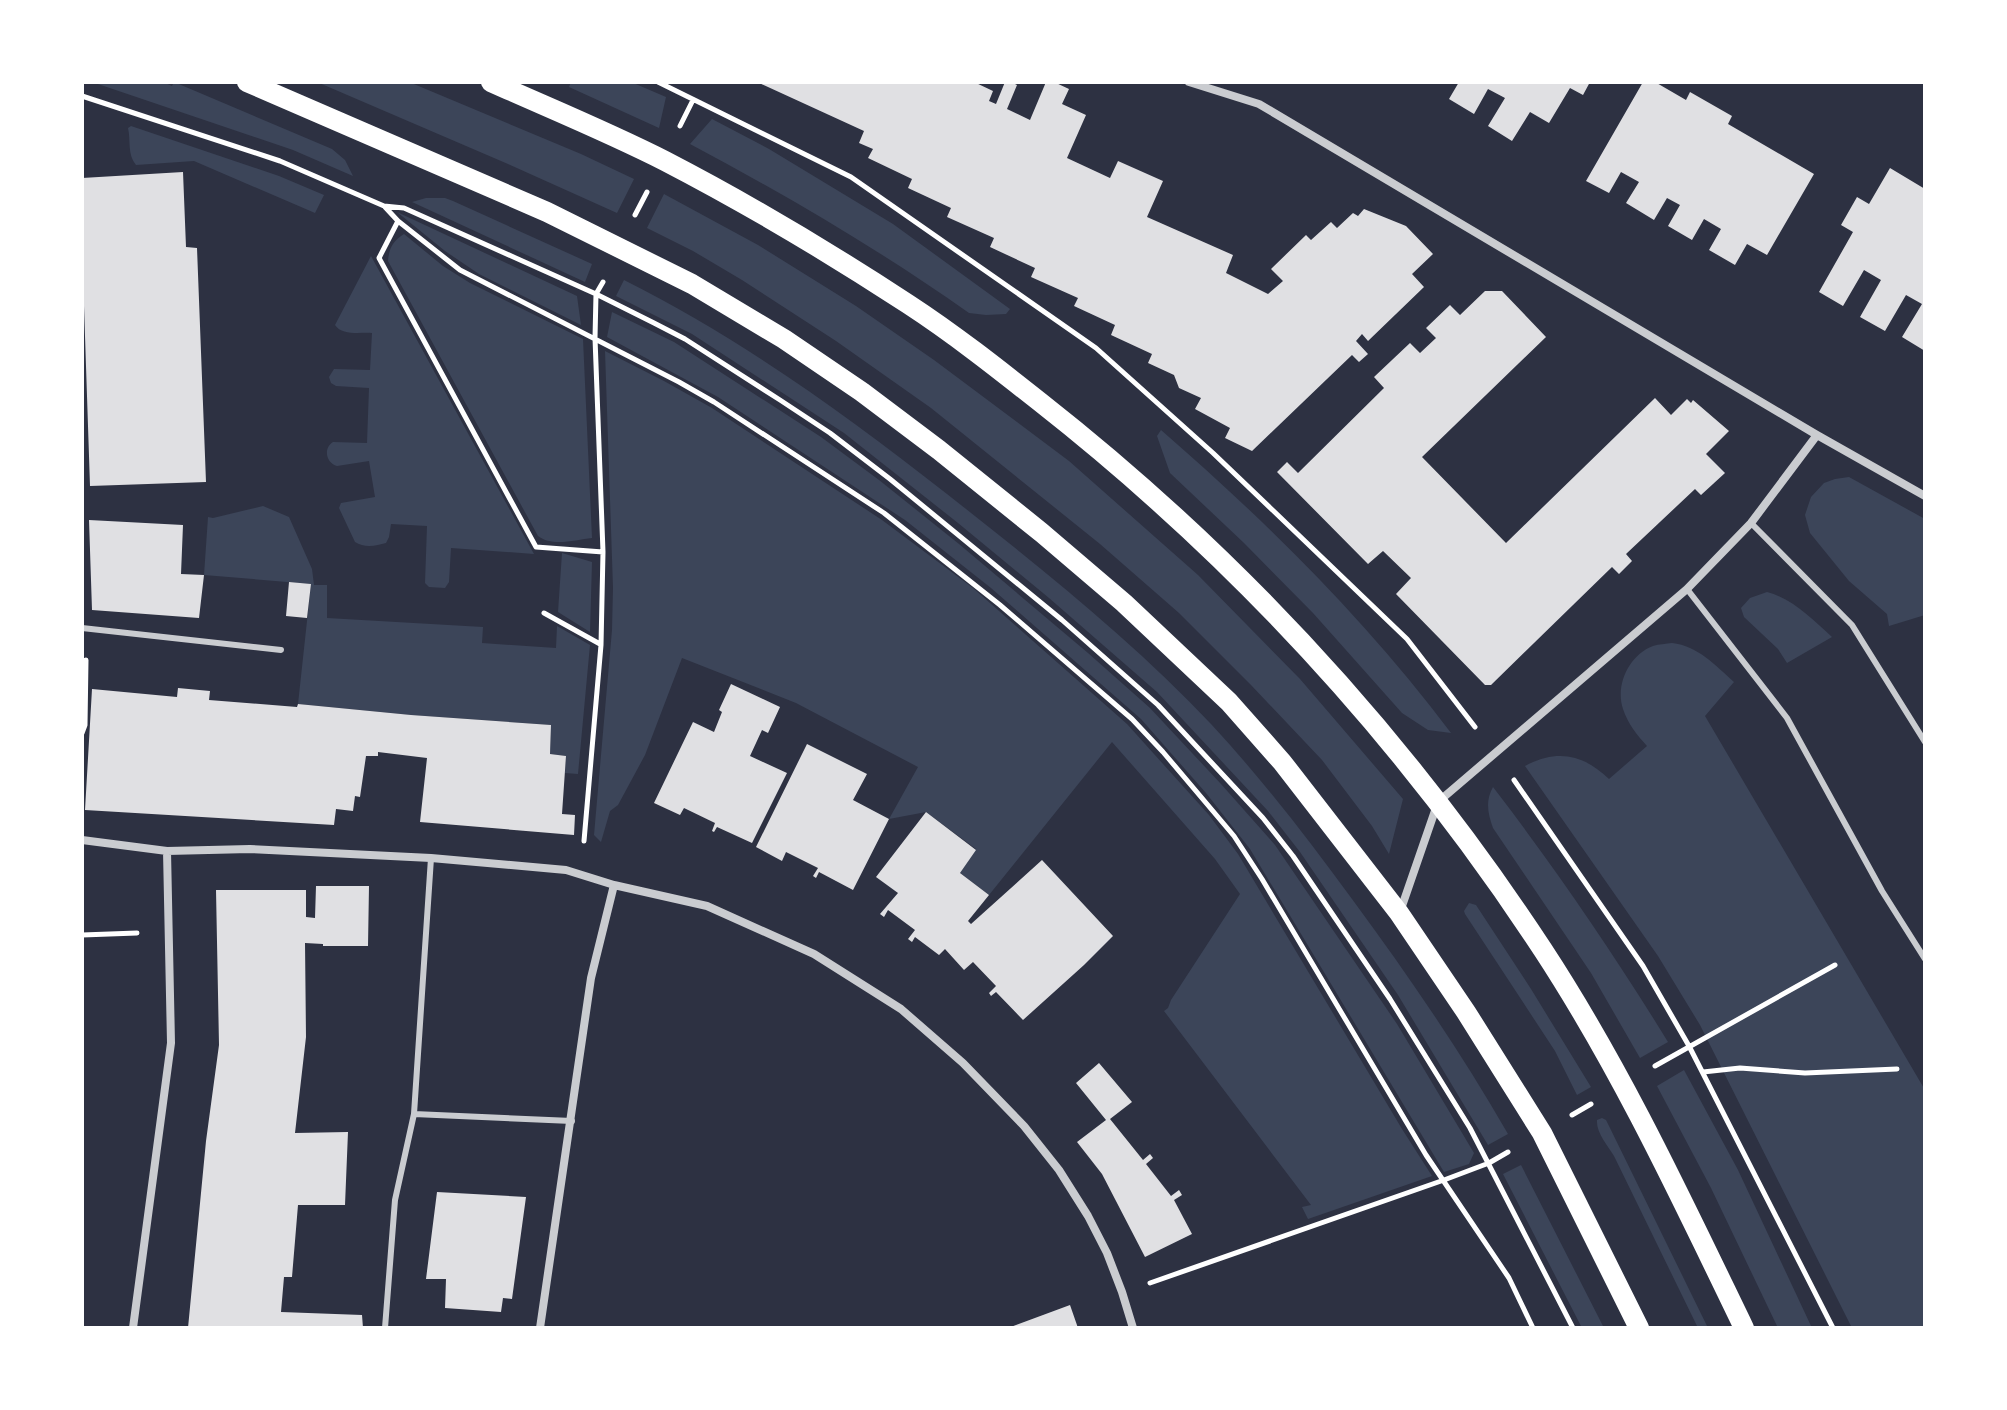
<svg xmlns="http://www.w3.org/2000/svg" width="2007" height="1410" viewBox="0 0 2007 1410" font-family="Quicksand,sans-serif">
  <style>
    .green { fill: #3c4559 }
    .building { fill: #e0e0e3 }
    .lines { fill: none; stroke-linecap: round; stroke-linejoin: round }
    .path { stroke: #fff; stroke-width: 5 }
    .service { stroke: #caccd0; stroke-width: 6 }
    .minor { stroke: #caccd0; stroke-width: 8 }
    .primary { stroke: #fff; stroke-width: 20 }
  </style>
  <rect width="100%" height="100%" fill="#2d3142"/>
  <path class="green" d="M92 82H163L172 86 174 82 332 149 345 160 353 176 293 150Z
    M317 82H409L581 154 634 179 617 213 508 164Z
    M571 82H631L666 97 659 128 569 87Z
    M712 119 769 149 893 224 1010 309 1006 314 986 315 969 313C880 250 786 195 690 144Z
    M131 126 279 176 324 195 315 213 194 161 136 165C127 154 131 141 128 128Z
    M664 194 758 245 856 306 934 360 1069 461 1198 575 1300 679 1403 799 1389 854 1372 826 1322 760 1251 685 1179 613 1100 544 931 408 836 341 742 280 693 251 647 228Z
    M426 198H445L453 201 592 264 585 282 412 202Z
    M397 212 577 296 581 325 479 274 445 251Z
    M404 234 443 266 470 283 583 339 592 538C575 540 552 547 538 536L388 261C389 248 393 241 404 234Z
    M371 256 534 554 451 548 449 582 445 588 429 587 425 583 427 526 391 524 389 537 386 543C376 546 364 548 355 542L339 508 341 503 375 497 369 461 337 466C326 463 323 448 333 442L367 443 369 388 336 386 331 383 329 377 334 369 370 370 372 333C360 332 342 336 335 325Z
    M624 280C740 338 845 414 947 494 1036 564 1133 641 1211 724 1262 779 1308 839 1352 899 1408 975 1461 1052 1508 1134L1488 1145 1398 995 1300 852 1268 811 1157 692 1049 598 958 523 844 433 692 334 616 296Z
    M612 312 674 342 821 437 879 480 959 544 1088 653 1150 708 1221 784 1275 845 1397 1024 1474 1153 1469 1164 1444 1172 1250 849 1206 793 1141 719 991 588 905 520 718 397 607 337Z
    M605 351 664 381 712 408 882 520 973 588 1127 724 1209 815 1238 854 1402 1129 1432 1176 1308 1219 1302 1207 1311 1205 1164 1011 1168 1008 1171 1000 1240 894 1215 859 1112 742 989 895 960 873 976 849 926 812 889 819 918 767 796 703 682 658 645 755 618 805 610 811 601 842 594 835 612 630 613 588Z
    M1161 430C1267 522 1367 621 1451 733L1428 730 1402 713 1313 613 1244 543 1170 473 1157 436Z
    M1849 477 1925 519V615L1889 626 1887 614 1849 581 1810 533 1805 515 1811 497 1824 483 1835 479Z
    M263 506 289 517 312 569 314 585H327V618L483 627 482 643 556 648 557 626 590 645 578 774 565 773 566 756 550 754 551 725 411 715 298 704 311 584 204 575 208 517 213 518Z
    M562 553 592 562 590 632 558 612Z
    M1767 592C1793 599 1812 619 1832 637L1787 663 1778 649 1744 617 1741 608 1750 598Z
    M1672 643C1698 646 1715 665 1734 682L1705 716 1925 1090V1328H1852L1700 1025 1658 956 1525 766C1557 749 1583 754 1609 779L1647 746C1637 735 1628 724 1623 709 1615 685 1629 655 1653 646 1659 644 1666 644 1672 643Z
    M1493 787C1556 869 1614 954 1668 1042L1640 1058 1591 973 1493 828C1488 814 1485 801 1493 787Z
    M1469 903 1476 905 1531 989 1591 1087 1577 1095 1555 1051 1465 914 1464 911Z
    M1684 1070 1738 1170 1812 1328H1778L1711 1188 1657 1086Z
    M1602 1118 1606 1120 1609 1126 1708 1328H1698L1614 1156C1608 1146 1596 1133 1597 1120Z
    M1521 1165 1604 1328H1582L1503 1174Z"/>
  <path class="building" d="M757 82H974L993 91 989 101 996 104 1005 82H1011L1017 85 1007 109 1030 120 1046 82H1054L1069 89 1062 104 1086 115 1067 158 1110 178 1118 161 1163 181 1147 217 1233 255 1226 273 1268 294 1283 281 1271 269 1306 235 1311 240 1331 222 1337 228 1353 213 1358 216 1364 209 1406 226 1433 254 1412 274 1424 287 1368 341 1362 334 1356 341 1368 354 1359 362 1352 355 1252 451 1225 438 1230 428 1195 409 1201 398 1179 388 1174 375 1148 363 1152 354 1111 335 1115 325 1074 306 1078 298 1031 277 1035 268 990 247 994 238 947 217 951 208 908 188 912 179 868 158 873 149 859 143 864 131Z
    M1459 82H1590L1583 95 1570 88 1549 123 1530 112 1512 141 1488 126 1505 98 1488 89 1474 114 1449 99Z
    M1643 82H1655L1686 100 1690 92 1732 116 1728 124 1814 174 1767 255 1747 244 1735 265 1709 250 1721 229 1704 219 1692 240 1668 226 1680 205 1667 198 1654 220 1626 203 1639 182 1621 172 1609 193 1586 181Z
    M1890 168 1925 189V351L1902 337 1922 304 1906 295 1885 331 1860 317 1881 280 1864 270 1843 306 1819 292 1853 232 1841 225 1857 197 1869 204Z
    M183 172 186 247 197 248 206 482 90 486 82 246V178Z
    M1485 291H1502L1546 337 1422 457 1506 543 1655 398 1671 415 1687 399 1691 403 1693 400 1729 431 1706 454 1725 473 1701 495 1695 489 1626 554 1632 561 1619 574 1612 567 1491 685H1485L1396 594 1411 578 1383 551 1368 564 1277 472 1287 462 1298 473 1384 388 1374 377 1410 343 1420 353 1436 338 1426 328 1450 305 1460 315Z
    M89 520 183 525 181 574 204 575 199 618 92 610Z
    M289 582 311 584 307 618 286 616Z
    M731 684 780 707 768 733 762 730 750 756 787 773 752 843 717 827 714 832 712 831 715 823 684 808 680 815 654 803 693 722 714 732 722 712 719 710Z
    M178 688 210 691 209 700 297 707 298 704 411 715 551 725 550 754 566 756 562 814 575 815 574 835 420 822 427 758 378 752V756H366L360 797 355 796 353 811 336 809 334 825 85 810 92 689 177 697Z
    M807 744 867 774 853 800 889 819 853 890 819 872 816 878 813 876 818 868 786 852 782 861 756 847Z
    M926 812 976 850 960 873 989 895 968 921 971 924 1042 860 1113 936 1084 965 1023 1020 996 992 991 996 989 993 996 986 973 962 964 970 945 949 939 955 915 937 912 942 908 939 915 930 888 910 884 917 880 914 898 893 876 877Z
    M316 886H369L368 946H323V944L305 943 306 1037 295 1133 348 1132 345 1205H298L292 1277H284L281 1312 362 1315 363 1328H188L206 1141 219 1045 216 890H306V917L315 918Z
    M1099 1063 1132 1102 1110 1119 1143 1160 1150 1154 1153 1158 1146 1164 1171 1196 1179 1190 1182 1195 1174 1200 1192 1234 1145 1257 1102 1174 1077 1142 1106 1120 1076 1083Z
    M437 1192 526 1197 512 1299 503 1298 501 1312 445 1308 446 1279H426Z
    M1070 1305 1078 1328H1008Z"/>
  <g class="lines">
    <path class="path" d="M658 82 851 177 1096 348 1213 453 1407 639 1475 727
      M82 96 280 161 384 206 404 208 596 294 654 323 685 339 780 400 830 433 890 479 1062 620 1158 705 1263 818 1293 856 1390 999 1470 1128 1573 1328
      M680 126 693 100
      M385 207 398 221 460 270 679 382 714 402 884 513 1000 605 1132 719 1163 752 1234 836 1262 879 1426 1155 1509 1278 1533 1328
      M635 215 647 192
      M398 221 379 258 536 547 603 552
      M544 613 600 644
      M82 733 85 725 86 660
      M1514 780 1643 966 1689 1046 1833 1328
      M584 841 601 645 603 552 595 338 596 294 603 282
      M82 935 137 933
      M1655 1066 1835 965
      M1703 1072 1740 1068 1805 1073 1897 1069
      M1572 1115 1591 1104
      M1150 1283 1444 1180 1489 1163 1508 1152"/>
    <path class="service" d="M1751 523 1852 625 1925 742
      M1687 589 1787 718 1882 891 1925 959
      M82 628 281 650
      M414 1114 431 858
      M385 1328 395 1200 414 1114 572 1121"/>
    <path class="minor" d="M1189 82 1259 104 1817 435 1925 496
      M82 840 167 851 250 849 431 858 566 870 614 885 707 906 814 954 901 1009 963 1063 1024 1126 1059 1170 1088 1216 1107 1253 1122 1292 1133 1328
      M1401 909 1438 802 1687 589 1751 523 1817 435
      M133 1328 171 1043 167 851
      M540 1328 591 978 614 885"/>
    <path class="primary" d="M247 82 547 212 692 284 784 339 862 392 939 450 1042 533 1124 603 1229 702 1282 762 1399 913 1466 1012 1542 1133 1639 1328
      M491 82C549 108 608 132 665 161 748 204 830 253 908 304 954 334 997 368 1040 402 1236 556 1406 741 1543 950 1621 1069 1682 1200 1744 1328"/>
  </g>
  <rect width="2007" height="1410" fill="none" stroke="#ffffff" stroke-width="168"/>
</svg>
